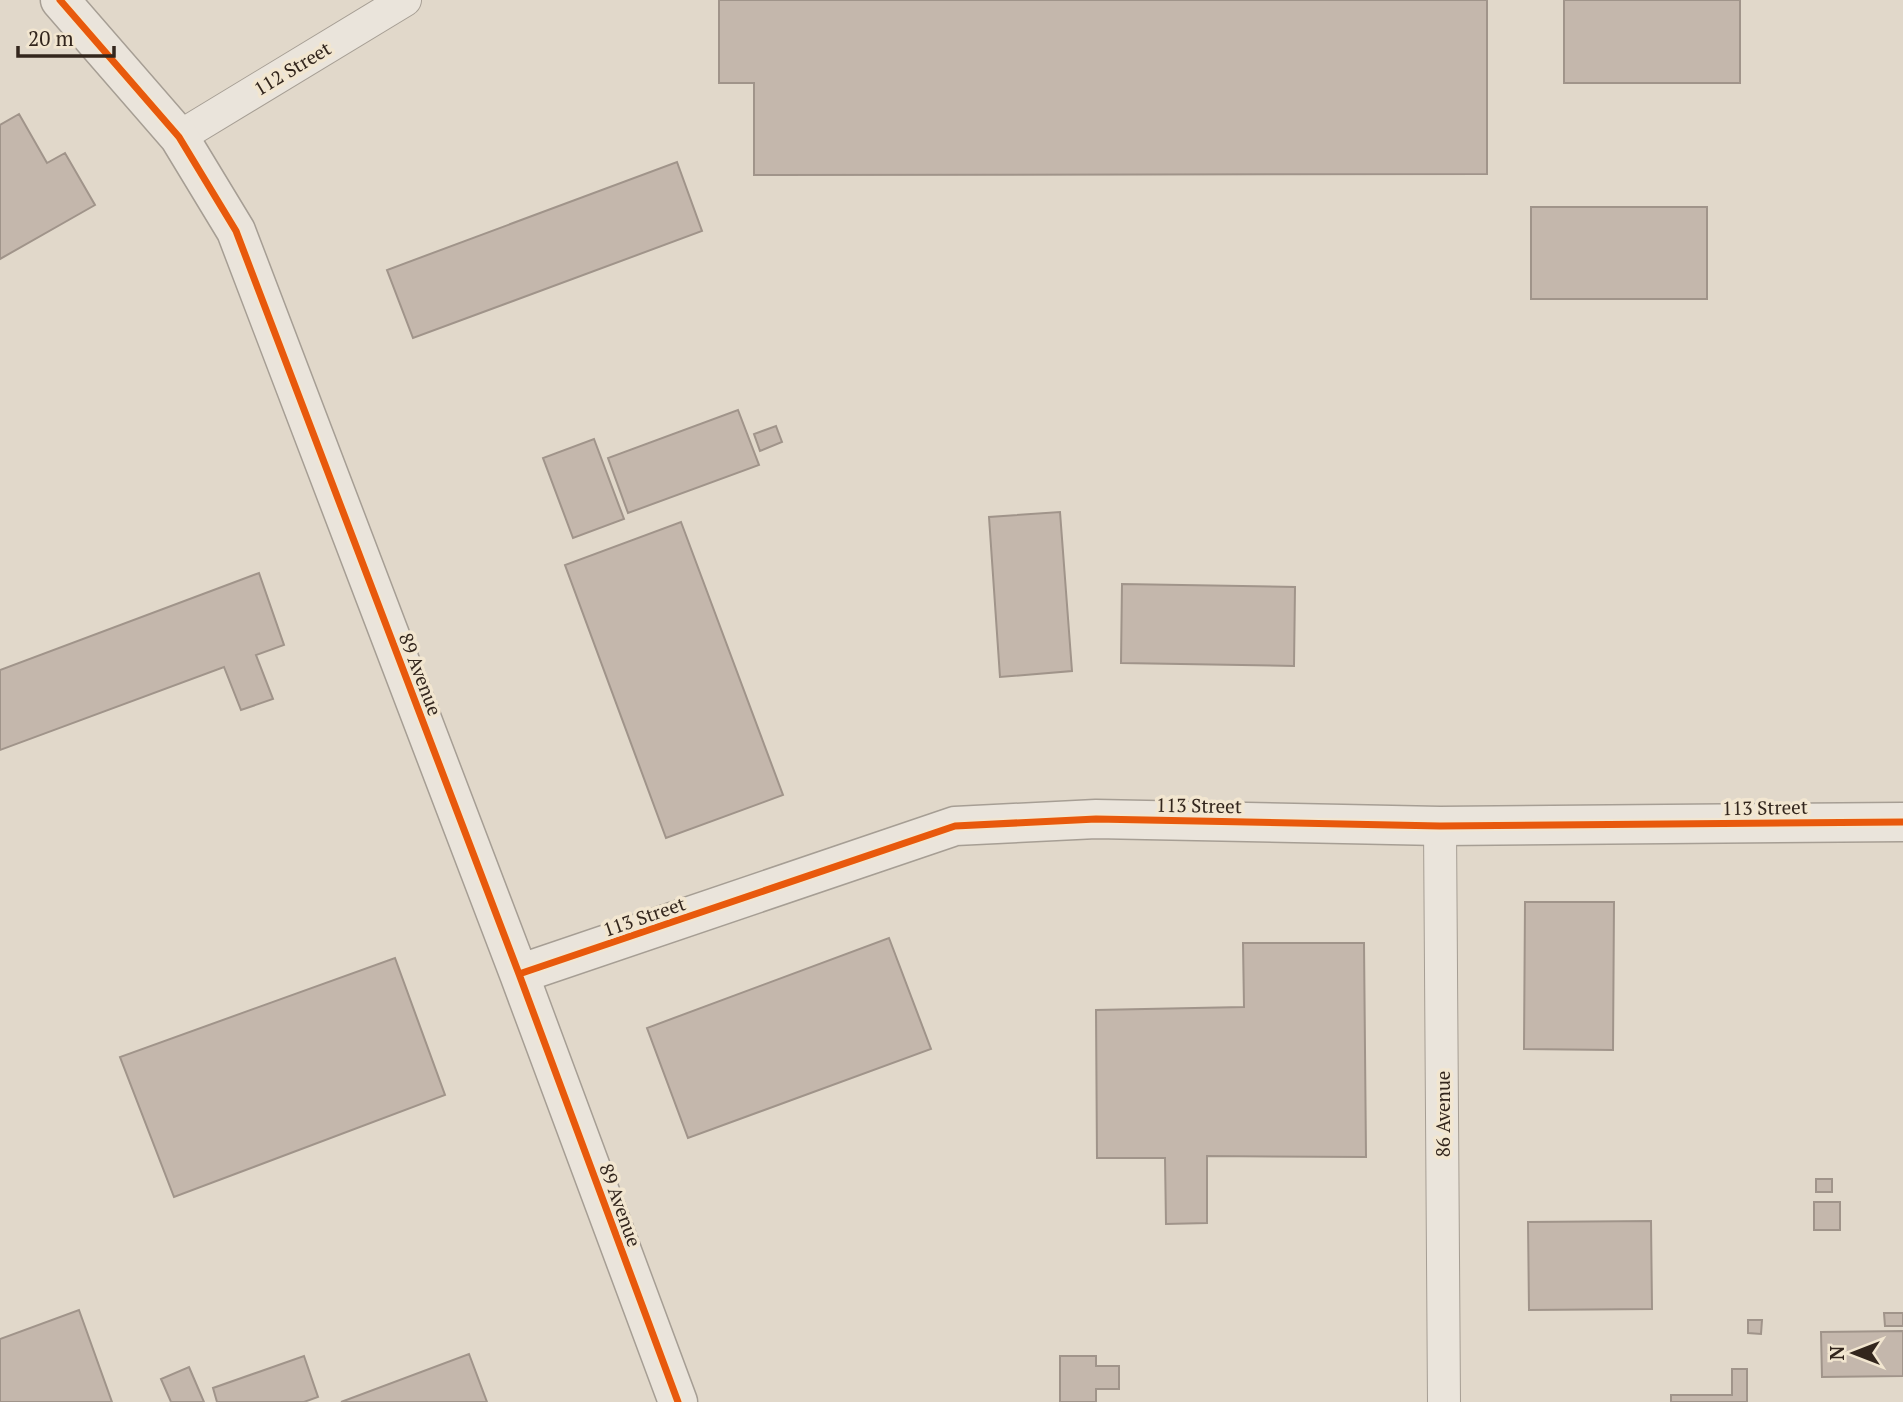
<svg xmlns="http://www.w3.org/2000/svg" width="1903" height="1402" viewBox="0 0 1903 1402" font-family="'PT Serif',serif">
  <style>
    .building { fill: #c4b7ac; stroke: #a0948a; stroke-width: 2 }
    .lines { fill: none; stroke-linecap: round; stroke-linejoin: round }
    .minor-casing { stroke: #a69e94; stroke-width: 34 }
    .tertiary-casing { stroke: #a69e94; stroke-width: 41 }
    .minor { stroke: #eae4db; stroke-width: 32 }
    .tertiary { stroke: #eae4db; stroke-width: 38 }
    .cycleway-casing { stroke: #f2e6d0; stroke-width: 11 }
    .cycleway { stroke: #e8590c; stroke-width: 7 }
    .labels { text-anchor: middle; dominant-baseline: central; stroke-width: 7; stroke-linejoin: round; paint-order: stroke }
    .street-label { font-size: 19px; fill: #33261d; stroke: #f2e6d0 }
  </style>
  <rect width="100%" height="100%" fill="#e1d8ca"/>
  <path class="building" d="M719 0H1487V174L754 175V83H719Z
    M1564 0H1740V83H1564Z
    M19 114 47 163 65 153 95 205 0 259V125Z
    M677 162 702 231 413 338 387 270Z
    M1531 207H1707V299H1531Z
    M738 410 759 465 628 513 608 458Z
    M776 426 782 442 760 451 754 434Z
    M594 439 624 519 573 538 543 458Z
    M1060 512 1072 671 1000 677 989 517Z
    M681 522 783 795 666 838 565 565Z
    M259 573 284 645 256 655 273 699 241 710 224 667 0 750V670Z
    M1122 584 1295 587 1294 666 1121 663Z
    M1525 902H1614L1613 1050 1524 1049Z
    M889 938 931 1049 688 1138 647 1028Z
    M1243 943H1364L1366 1157 1207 1156V1223L1166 1224 1165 1158H1097L1096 1010 1244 1007Z
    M395 958 445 1095 174 1197 120 1057Z
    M1816 1179H1832V1192H1816Z
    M1814 1202H1840V1230H1814Z
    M1651 1221 1652 1309 1529 1310 1528 1222Z
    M79 1310 112 1402H0V1339Z
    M1884 1313H1903V1326H1885Z
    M1748 1320H1762L1761 1334 1748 1333Z
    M1903 1331V1376L1822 1377 1821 1332Z
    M469 1354 487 1402H341Z
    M304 1356 318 1397 304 1402H217L213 1388Z
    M1060 1356H1096V1366H1119V1389H1096V1402H1060Z
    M189 1367 204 1402H171L161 1379Z
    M1732 1369H1747V1402H1671V1395H1732Z"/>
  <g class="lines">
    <defs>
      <path id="minor" d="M179 137 405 0
        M1440 826 1444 1402"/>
      <path id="tertiary" d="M60 0 179 137 236 231 519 974 678 1402
        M519 974 955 826 1096 819 1440 826 1903 822"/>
    </defs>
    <use href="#minor" class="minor-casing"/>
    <use href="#tertiary" class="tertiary-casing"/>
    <use href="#minor" class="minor"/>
    <use href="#tertiary" class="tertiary"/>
    <defs>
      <path id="cycleway" d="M60 0 179 137 236 231 519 974 678 1402
        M519 974 955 826 1096 819 1440 826 1903 822"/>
    </defs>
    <use href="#cycleway" class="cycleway-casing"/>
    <use href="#cycleway" class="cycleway"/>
  </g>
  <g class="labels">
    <g class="street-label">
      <text transform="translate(292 68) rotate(-31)">112 Street</text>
      <text transform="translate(421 674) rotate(69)">89 Avenue</text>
      <text transform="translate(1199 805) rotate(1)">113 Street</text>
      <text transform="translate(1765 807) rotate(-1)">113 Street</text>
      <text transform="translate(644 916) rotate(-19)">113 Street</text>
      <text transform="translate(1442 1114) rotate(-90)">86 Avenue</text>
      <text transform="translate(621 1205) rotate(70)">89 Avenue</text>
    </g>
  </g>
  <g transform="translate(1854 1353) rotate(270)" stroke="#f2e6d0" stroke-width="5" paint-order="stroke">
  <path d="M0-5L12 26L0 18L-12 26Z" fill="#33261d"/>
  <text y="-10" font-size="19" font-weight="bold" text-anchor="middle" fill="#33261d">N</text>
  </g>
  <path d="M18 46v10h96v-10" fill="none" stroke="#33261d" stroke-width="3.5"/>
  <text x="28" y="46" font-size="21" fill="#33261d" stroke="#f2e6d0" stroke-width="5" paint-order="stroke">20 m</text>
</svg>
